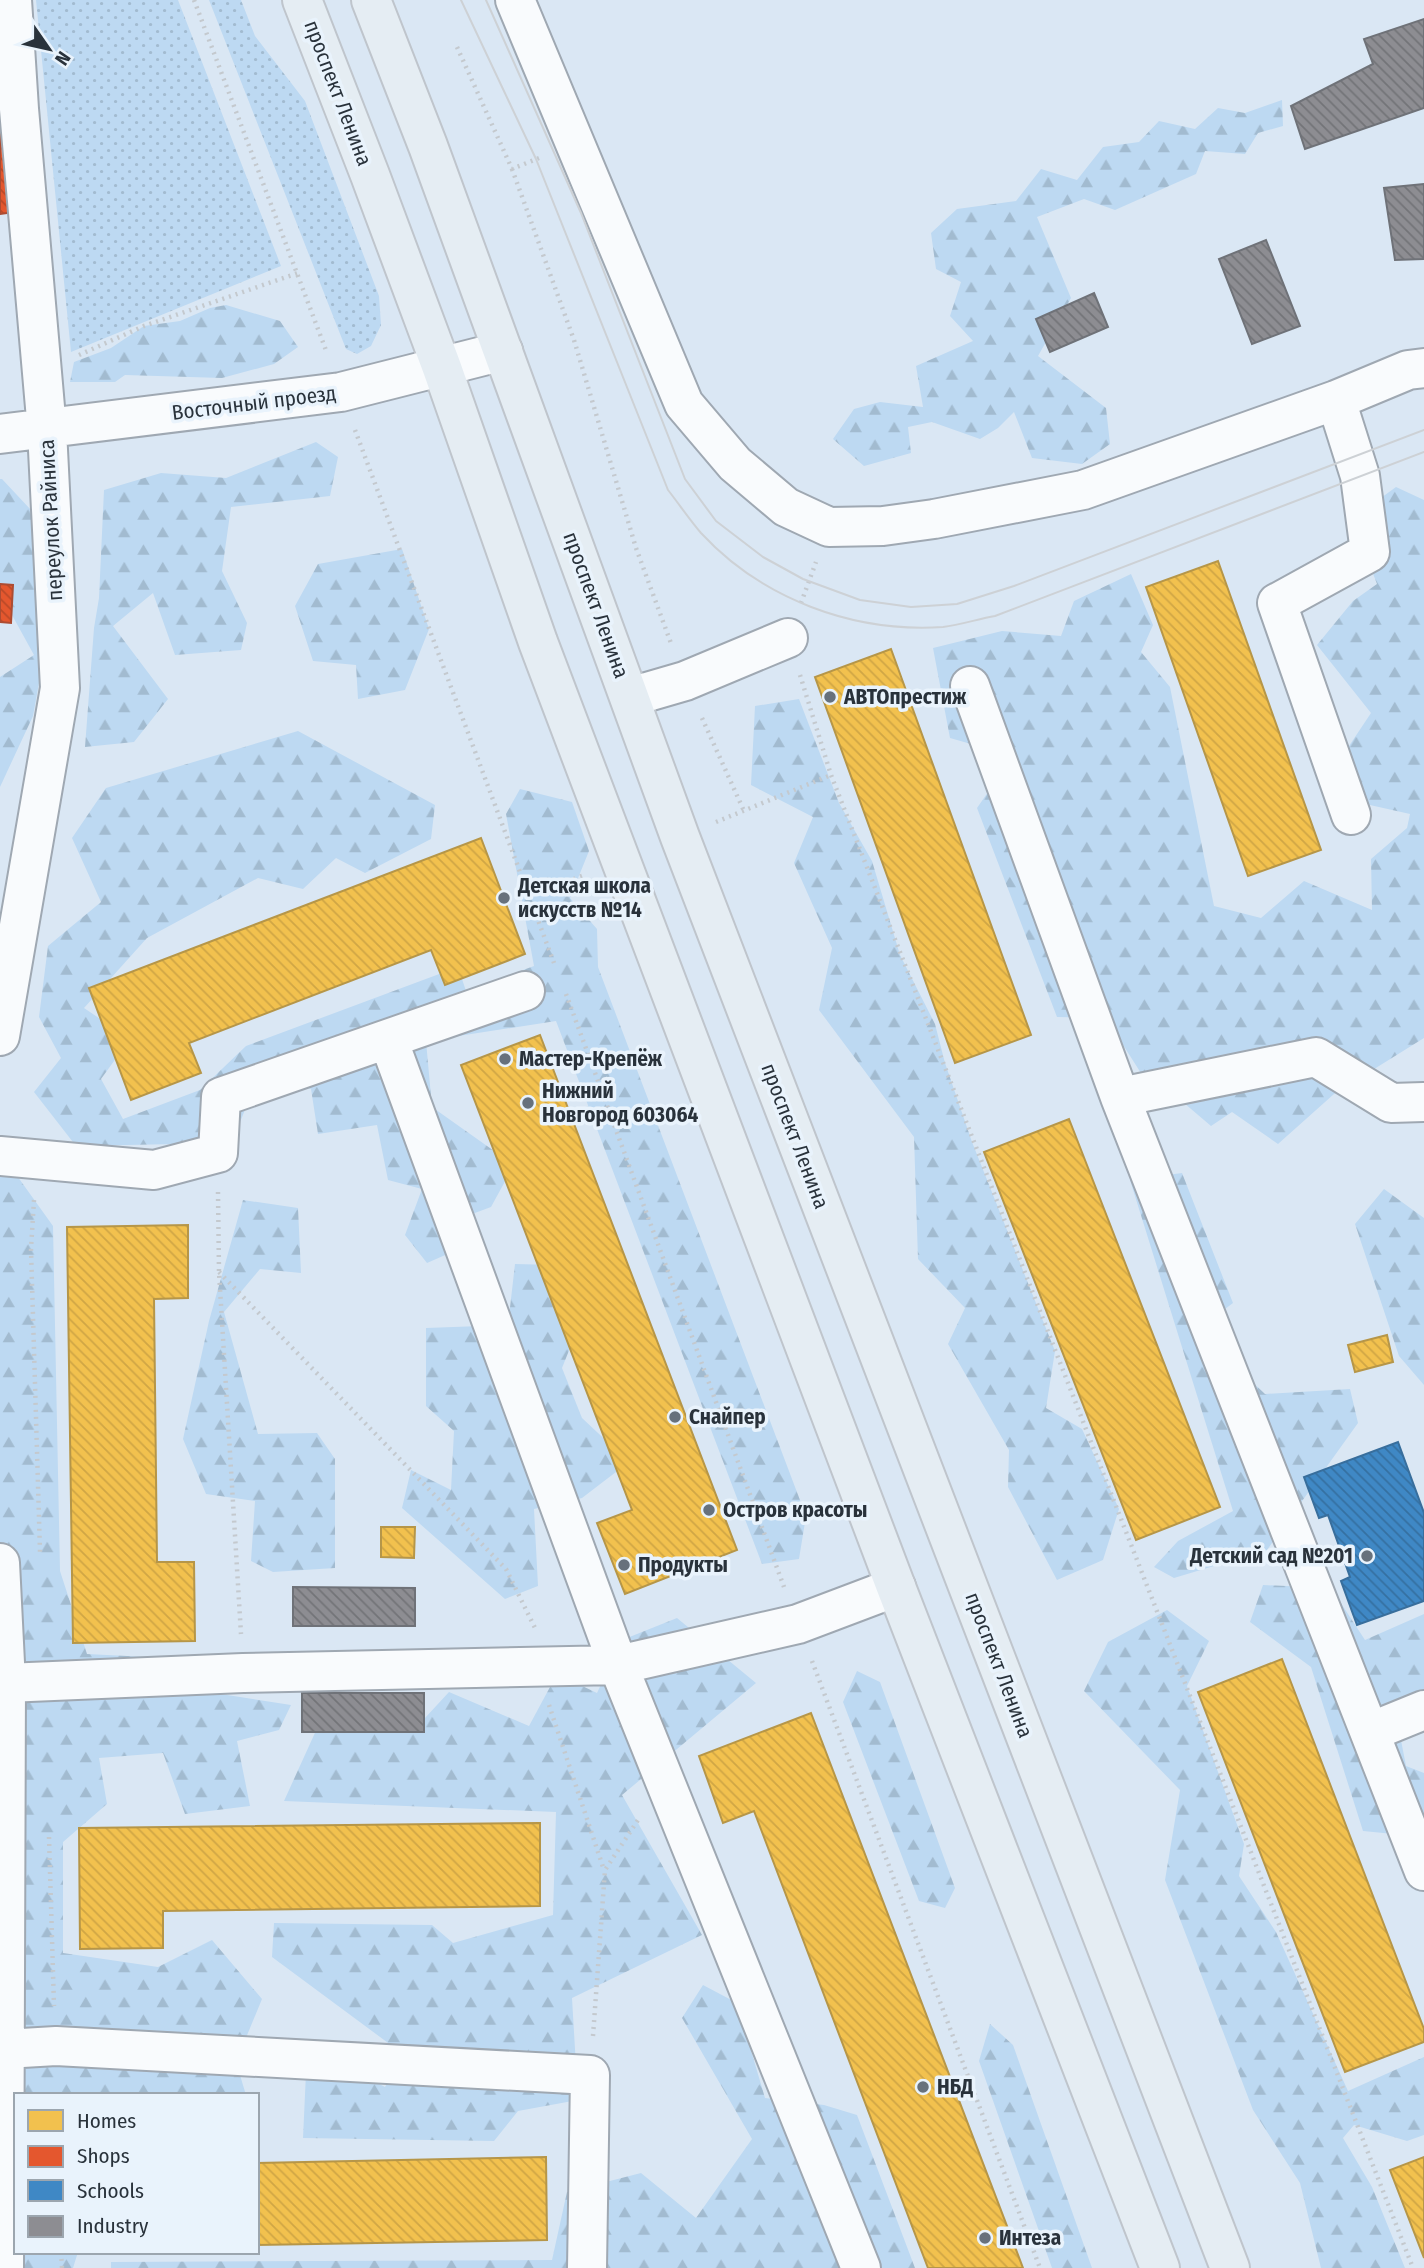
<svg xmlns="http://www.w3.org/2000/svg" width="1424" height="2268" viewBox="0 0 1424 2268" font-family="'Fira Sans Condensed',sans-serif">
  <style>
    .grass { fill: url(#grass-dots) }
    .forest { fill: url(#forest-firs) }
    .homes { fill: url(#homes-back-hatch); stroke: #b69648; stroke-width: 2 }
    .shops { fill: url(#shops-back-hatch); stroke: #ac4c32; stroke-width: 2 }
    .schools { fill: url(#schools-back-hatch); stroke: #386e9c; stroke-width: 2 }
    .industry { fill: url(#industry-back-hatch); stroke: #6f7278; stroke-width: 2 }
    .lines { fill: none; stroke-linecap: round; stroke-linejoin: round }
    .minor-casing { stroke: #9fa8b2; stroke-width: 42 }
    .major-casing { stroke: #bfc5cc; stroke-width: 42 }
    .path { stroke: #c4c9ce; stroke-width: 4.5; stroke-dasharray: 2 5; stroke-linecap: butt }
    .minor { stroke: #f9fbfd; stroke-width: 38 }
    .major { stroke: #e5edf3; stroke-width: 38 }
    .tram { stroke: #cdd1d5; stroke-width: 2 }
    .poi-dot { fill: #67717c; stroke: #e9f3fc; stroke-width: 2.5 }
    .labels { text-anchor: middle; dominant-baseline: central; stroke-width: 7; stroke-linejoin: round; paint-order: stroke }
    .street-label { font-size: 21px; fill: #29323b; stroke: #e9f3fc }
    .poi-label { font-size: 21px; font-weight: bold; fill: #29323b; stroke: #e9f3fc; text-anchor: start }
  </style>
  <defs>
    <pattern id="grass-dots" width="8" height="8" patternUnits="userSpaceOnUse" patternTransform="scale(1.75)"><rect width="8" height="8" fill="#bdd9f2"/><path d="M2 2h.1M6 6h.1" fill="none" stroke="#a2bbd0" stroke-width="1.8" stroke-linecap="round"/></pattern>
    <pattern id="forest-firs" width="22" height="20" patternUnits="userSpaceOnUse" patternTransform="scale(1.75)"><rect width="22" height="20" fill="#bdd9f2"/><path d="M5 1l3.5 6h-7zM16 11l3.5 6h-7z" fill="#a2bbd0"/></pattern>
    <pattern id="homes-back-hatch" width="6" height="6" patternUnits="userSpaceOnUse" patternTransform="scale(1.75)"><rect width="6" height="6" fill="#f2c14e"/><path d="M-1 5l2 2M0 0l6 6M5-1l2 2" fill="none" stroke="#d0a645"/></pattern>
    <pattern id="shops-back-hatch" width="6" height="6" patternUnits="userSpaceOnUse" patternTransform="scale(1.75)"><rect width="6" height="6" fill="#e4572e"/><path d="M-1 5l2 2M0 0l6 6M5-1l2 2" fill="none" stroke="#b94928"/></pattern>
    <pattern id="schools-back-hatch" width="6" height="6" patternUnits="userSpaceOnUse" patternTransform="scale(1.75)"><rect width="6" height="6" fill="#3f88c5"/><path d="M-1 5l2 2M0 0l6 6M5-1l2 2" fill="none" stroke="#3570a1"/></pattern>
    <pattern id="industry-back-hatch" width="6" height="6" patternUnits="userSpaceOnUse" patternTransform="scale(1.75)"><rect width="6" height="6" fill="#8d8d92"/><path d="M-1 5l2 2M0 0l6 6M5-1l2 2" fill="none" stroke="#737478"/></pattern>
  </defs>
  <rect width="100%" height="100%" fill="#dae7f4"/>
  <path class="grass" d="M36 0H178L281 266 71 352Z
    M209 0H241L255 36 305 101 379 296 381 325 371 346 357 354 346 349Z"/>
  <path class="forest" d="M1282 100 1283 126 1258 133 1245 154 1205 151 1196 174 1115 210 1084 199 1037 217 1071 298 1038 356 1106 408 1110 444 1082 464 1032 458 1014 412 998 428 980 439 932 422 908 427 911 453 864 466 833 439 854 409 880 402 923 407 916 366 973 341 950 316 961 282 936 269 931 233 957 209 1016 201 1041 169 1077 180 1103 147 1139 142 1159 121 1195 129 1218 108 1245 113Z
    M226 305 280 321 298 347 274 364 222 378 125 375 115 382H70L74 362 111 348 144 326 180 321 210 308Z
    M316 442 338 457 330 496 231 507 222 571 247 623 241 650 175 655 153 593 113 626 168 699 134 742 85 747 94 628 99 598 104 490 161 473 226 478Z
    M0 479H2L31 510 44 593 45 650 33 716 0 787V677L34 655 12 615 0 605Z
    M1396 487 1424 500V1038L1334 1094 1278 1144 1232 1112 1211 1126 1184 1103 1158 1100 1106 1018 1057 1017 977 808 1013 756 950 738 933 648 1002 631 1061 636 1074 601 1131 574 1153 625 1141 652 1170 687 1214 906 1261 918 1304 881 1372 910 1371 859 1407 828 1410 814 1361 803 1343 755 1371 713 1317 645 1353 601 1377 584 1352 519Z
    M402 549 429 629 405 690 358 699 356 665 313 661 295 606 318 564Z
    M799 699 839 803 872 861 900 955 935 1024 945 1063 972 1142 1055 1351 1046 1408 1082 1429 1119 1509 1103 1560 1057 1580 1008 1487 1009 1450 948 1344 965 1308 918 1259 914 1137 819 1010 832 948 794 863 813 817 751 785 755 706Z
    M298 731 435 805 431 839 365 873 336 858 303 889 258 878 147 938 84 1008 130 1039 101 1079 123 1119 200 1090 246 1046 458 967 466 991 534 966 506 814 520 789 572 802 589 851 570 898 597 929 598 967 806 1516 799 1559 762 1564 556 1021 426 1041 432 1107 514 1165 491 1207 464 1217 475 1242 427 1263 405 1235 422 1189 388 1180 377 1125 318 1134 311 1089 260 1073 236 1132 177 1144 76 1146 34 1092 61 1058 39 1017 48 946 101 902 72 838 106 788Z
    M0 1152 53 1226 60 1571 87 1654 187 1659 208 1692 291 1705 279 1730 237 1741 250 1806 185 1814 163 1753 99 1758 107 1804 63 1842V1953L158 1967 212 1940 262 1999 236 2062 246 2095H16V2252H78L73 2268H0Z
    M1182 1173 1233 1303 1197 1330 1265 1394 1350 1389 1358 1423 1267 1550 1174 1578 1154 1567 1178 1541 1233 1511 1130 1180Z
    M1384 1189 1424 1218V1385L1399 1356 1355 1224Z
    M243 1200 298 1208 301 1273 260 1269 224 1312 258 1434 317 1433 335 1459V1568L273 1572 251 1561 255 1501 206 1494 183 1439 209 1321Z
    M515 1264 555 1265 574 1338 562 1368 582 1418 629 1462 582 1498 534 1509 538 1586 505 1599 402 1508 411 1470 451 1490 454 1431 426 1406V1328L508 1325Z
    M1263 1585 1331 1588 1365 1640 1424 1614V1724L1400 1735 1406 1766 1424 1773V1837L1363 1831 1311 1667 1250 1622Z
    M1167 1610 1209 1641 1187 1686 1244 1844 1239 1876 1276 1932 1348 2091 1424 2057V2135L1407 2141 1354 2125 1343 2138 1372 2187 1405 2268H1321L1300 2183 1253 2110 1165 1880 1180 1790 1084 1691 1108 1642Z
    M677 1618 756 1683 622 1795 702 1935 572 1998 578 2100 518 2111 494 2141 303 2138 307 2051 335 2061 385 2087 403 2054 272 1957 274 1923 432 1925 453 1943 553 1915 556 1812 284 1801 324 1713 413 1731 449 1692 529 1726 557 1674 597 1693 622 1640Z
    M857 1671 880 1682 955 1888 945 1908 919 1901 843 1702Z
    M703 1985 737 2003 765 2098 824 2105 857 2115 915 2268H111V2262L552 2260 567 2192 641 2173 696 2218 752 2139 682 2018Z
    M990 2024 1013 2045 1092 2268H1052L979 2061Z"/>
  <path class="homes" d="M1218 561 1321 850 1248 876 1146 587Z
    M891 649 1031 1035 955 1063 815 677Z
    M481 838 525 954 445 985 431 950 189 1043 201 1073 131 1100 89 988Z
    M540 1035 737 1550 625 1594 597 1523 632 1510 461 1065Z
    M1069 1119 1220 1507 1136 1540 984 1152Z
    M188 1225V1298L154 1299 157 1562H194L195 1641 73 1643 67 1227Z
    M1387 1335 1393 1362 1355 1372 1348 1345Z
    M381 1527H415L414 1558 381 1557Z
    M1282 1659 1424 2029V2042L1345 2072 1198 1692Z
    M811 1713 1023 2268H928L754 1811 723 1823 699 1756Z
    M540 1823V1906L163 1911V1948L80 1949 79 1828Z
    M546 2157 547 2240 257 2245V2163Z
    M1424 2157V2258L1390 2170Z"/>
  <path class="shops" d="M5 126 15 212 0 214V127Z
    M0 584 13 585 11 623 0 622Z"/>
  <path class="schools" d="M1398 1442 1424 1513V1601L1357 1625 1341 1581 1350 1577 1328 1515 1319 1518 1304 1477Z"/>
  <path class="industry" d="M1424 19V108L1305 149 1291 106 1373 64 1364 39Z
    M1424 184V259L1395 260 1384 188Z
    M1266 240 1300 326 1252 344 1219 259Z
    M1094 293 1108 327 1050 352 1036 319Z
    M293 1587 415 1588V1626H293Z
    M302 1693H424V1732H302Z"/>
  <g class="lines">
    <defs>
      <path id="minor" d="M515 0 684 404 735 464 786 507 829 527 883 526 934 519 1083 490 1336 400 1408 370 1424 368
        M1336 400 1360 476 1370 552 1277 603 1351 815
        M0 434 341 392 503 351
        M970 686 1120 1097 1424 1871
        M630 697 685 681 788 638
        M0 1036 60 688 47 430 19 109 12 0
        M388 1039 618 1665 861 2268
        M1120 1097 1316 1057 1391 1103 1424 1102
        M0 1156 154 1170 218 1153 221 1097 525 991
        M0 1563 6 1683 4 2268
        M6 1683 243 1673 618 1665 798 1624 896 1587
        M1370 1732 1424 1710
        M5 2049 56 2046 590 2075 587 2268"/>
      <path id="major" d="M302 0 370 175 442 368 538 642 896 1587 1160 2268
        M371 0 428 146 680 837 1230 2268"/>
    </defs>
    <use href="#minor" class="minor-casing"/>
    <use href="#major" class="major-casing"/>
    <path class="path" d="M194 0 327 353
      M457 47 512 169 539 158
      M512 169 574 340 636 548 672 646
      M79 355 144 326 298 273
      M355 430 554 963
      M801 603 816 562
      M800 675 831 775 1413 2268
      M702 718 744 811
      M716 822 831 775
      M528 897 584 875
      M566 994 784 1587
      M218 1192 219 1272 241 1634
      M34 1200 31 1249 40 1552
      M219 1272 506 1569 535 1628
      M812 1661 1040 2268
      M549 1705 604 1870
      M49 1837 54 2006
      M593 2036 605 1870 638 1820
      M61 2252 62 2268"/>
    <use href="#minor" class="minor"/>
    <use href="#major" class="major"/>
    <path class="tram" d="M461 0 536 159 668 490C679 504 689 519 701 533 762 599 853 633 943 627 960 625 978 619 995 616L1424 452
      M486 0 581 213 685 479 716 521 763 557 803 579 860 600 911 607 957 604 1014 586 1424 430"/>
  </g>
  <g class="poi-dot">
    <circle cx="830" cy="697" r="7"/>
    <circle cx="504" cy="898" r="7"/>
    <circle cx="505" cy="1059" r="7"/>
    <circle cx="528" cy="1103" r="7"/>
    <circle cx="675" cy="1417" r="7"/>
    <circle cx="709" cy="1510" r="7"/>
    <circle cx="1367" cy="1556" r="7"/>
    <circle cx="624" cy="1565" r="7"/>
    <circle cx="923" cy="2087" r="7"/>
    <circle cx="985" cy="2238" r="7"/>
  </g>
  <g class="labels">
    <g class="street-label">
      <text transform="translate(338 93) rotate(69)">проспект Ленина</text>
      <text transform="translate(254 403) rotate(-7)">Восточный проезд</text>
      <text transform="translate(51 520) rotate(-93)">переулок Райниса</text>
      <text transform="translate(596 605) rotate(70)">проспект Ленина</text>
      <text transform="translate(795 1136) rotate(69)">проспект Ленина</text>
      <text transform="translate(999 1665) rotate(69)">проспект Ленина</text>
    </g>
    <g class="poi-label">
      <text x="844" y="697">АВТОпрестиж</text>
      <text x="518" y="886">Детская школа<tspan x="518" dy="24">искусств №14</tspan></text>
      <text x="519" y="1059">Мастер-Крепёж</text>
      <text x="542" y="1091">Нижний<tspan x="542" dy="24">Новгород 603064</tspan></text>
      <text x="689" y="1417">Снайпер</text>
      <text x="723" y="1510">Остров красоты</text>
      <text x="1353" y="1556" text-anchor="end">Детский сад №201</text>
      <text x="638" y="1565">Продукты</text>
      <text x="937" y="2087">НБД</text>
      <text x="999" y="2238">Интеза</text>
    </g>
  </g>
  <rect x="14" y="2093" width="245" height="161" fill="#e9f3fc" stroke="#9ca6af" stroke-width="2"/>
  <rect x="28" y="2110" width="35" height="21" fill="#f2c14e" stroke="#9ca6af" stroke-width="2"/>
  <text x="77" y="2128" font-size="21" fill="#29323b">Homes</text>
  <rect x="28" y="2146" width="35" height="21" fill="#e4572e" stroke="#9ca6af" stroke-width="2"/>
  <text x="77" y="2163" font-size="21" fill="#29323b">Shops</text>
  <rect x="28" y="2180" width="35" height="21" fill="#3f88c5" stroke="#9ca6af" stroke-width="2"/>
  <text x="77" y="2198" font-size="21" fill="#29323b">Schools</text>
  <rect x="28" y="2216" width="35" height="21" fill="#8d8d92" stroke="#9ca6af" stroke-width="2"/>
  <text x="77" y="2233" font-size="21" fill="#29323b">Industry</text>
  <g transform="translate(49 49) rotate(124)" stroke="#e9f3fc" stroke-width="5" paint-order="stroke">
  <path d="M0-5L12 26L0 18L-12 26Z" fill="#29323b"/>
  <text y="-10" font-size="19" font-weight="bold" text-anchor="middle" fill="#29323b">N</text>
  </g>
</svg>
